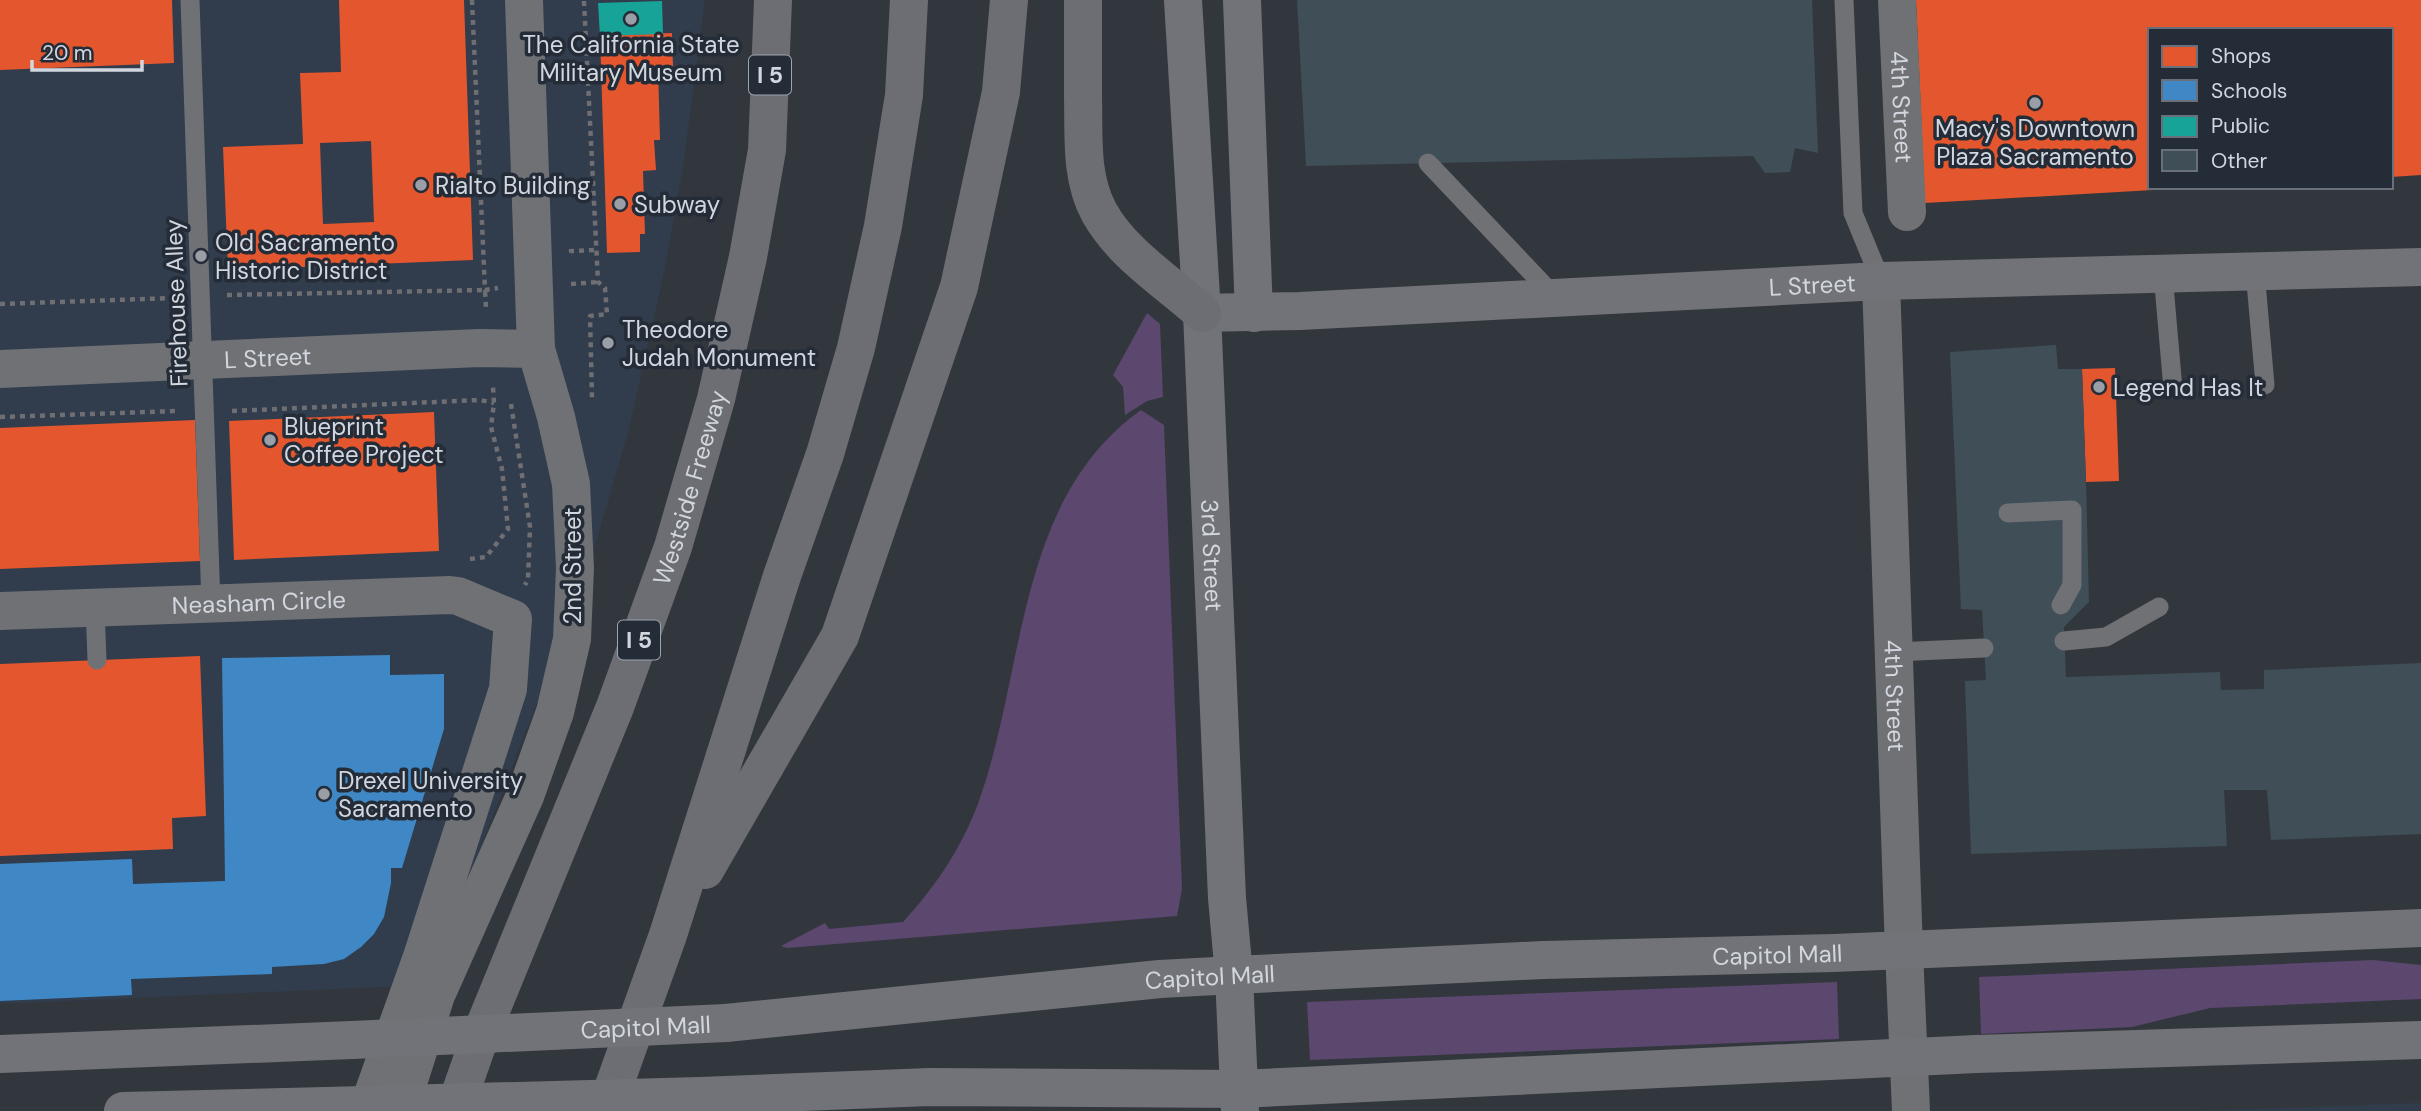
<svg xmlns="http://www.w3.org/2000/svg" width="2421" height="1111" viewBox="0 0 2421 1111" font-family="'DM Sans',sans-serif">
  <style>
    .built { fill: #313c4c }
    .green { fill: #5c476e }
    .shops { fill: #e4572e; fill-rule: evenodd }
    .schools { fill: #3f88c5 }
    .public { fill: #17a398 }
    .building { fill: #3f4e57 }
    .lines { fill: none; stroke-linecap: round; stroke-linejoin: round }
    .path { stroke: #6e6e73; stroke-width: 4.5; stroke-dasharray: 5 5; stroke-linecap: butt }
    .lane { stroke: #6f7174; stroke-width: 19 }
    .street { stroke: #6f7174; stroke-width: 38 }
    .secondary { stroke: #727378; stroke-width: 38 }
    .highway { stroke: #6c6e74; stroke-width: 38 }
    .secondary-bridge { stroke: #727378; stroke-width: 38 }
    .poi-dot { fill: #9a9fa7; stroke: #242c38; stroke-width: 2.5 }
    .labels { text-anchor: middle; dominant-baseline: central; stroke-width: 7; stroke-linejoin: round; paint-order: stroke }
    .shield { fill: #242c38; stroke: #9ea4ad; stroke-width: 2 }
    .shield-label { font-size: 23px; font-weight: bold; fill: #d2d7df }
    .poi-label { font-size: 24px; fill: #d2d7df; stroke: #242c38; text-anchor: start }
    .street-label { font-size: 24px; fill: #d2d7df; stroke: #242c38 }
  </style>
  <rect width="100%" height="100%" fill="#32373e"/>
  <path class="built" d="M0 0H705L683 168 664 273 629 429 586 577 427 985 0 1004Z
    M2421 1103V1111H2196Z"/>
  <path class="green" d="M1147 313 1160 324 1163 397 1147 401 1125 415 1123 387 1113 375Z
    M1141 410 1164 425 1182 889 1177 916 787 948 781 946 825 923 829 929 903 922C937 885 965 843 981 795 1026 664 1017 499 1141 410Z
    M2373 960 2421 965V999L2210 1008 2132 1027 1981 1034 1979 977Z
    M1837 982 1839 1039 1310 1060 1307 1002Z"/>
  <path class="shops" d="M0 0H172L174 63 0 70Z
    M339 0H464L473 260 228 270 223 147 303 144 300 73 341 72ZM371 141 374 222 323 224 320 143Z
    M1916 0H2421V175L2391 177V30H2150V187H2170V189L1925 203Z
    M672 33 673 67H658L660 140H654L656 170 643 171 645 234H640V252L607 253 600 36Z
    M2115 368 2119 481 2086 482 2082 369Z
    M434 412 439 551 234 560 229 421Z
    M195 420 200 561 0 569V428Z
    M200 656 206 816 172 818 173 849 0 856V664Z"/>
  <path class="schools" d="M390 655V675L444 674V729L402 868H391V883L384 917 374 934 361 947 344 959 324 964 272 967V974L131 979 132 995 0 1001V864L132 859 133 884 225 881 222 658Z"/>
  <path class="public" d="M662 1 663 34 600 36 598 3Z"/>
  <path class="building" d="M1297 0H1812L1818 153 1795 148 1790 172 1765 173 1753 156 1306 166Z
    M2056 345 2058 369H2082L2086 482 2089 602 2064 627 2066 677 2220 672 2221 690 2264 689V670L2421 663V834L2271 840 2267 790H2224L2227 846 1971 854 1965 681 1986 680 1982 610 1961 609 1950 352Z"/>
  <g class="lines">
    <path class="path" d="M472 0 485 290 498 288
      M584 1 598 282 605 288 607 314 590 316 592 398
      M571 249V251L596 250
      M571 284 598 282
      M227 295 485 290 486 308
      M0 304 174 298
      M511 404 530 527 528 579 525 585
      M232 411 480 400 494 403
      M0 417 178 411
      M470 559 486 557 508 529 502 469 491 427 494 403 493 387"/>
    <path class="lane" d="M190 0 211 604
      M1844 0 1853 213 1881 281
      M1428 163 1555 297
      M2255 271 2265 385
      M2163 274 2173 389
      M2008 513 2072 510V585L2061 605
      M95 607 97 660
      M2064 641 2106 637 2159 607
      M1895 652 1984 648"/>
    <g class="street">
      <path id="s1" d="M1897 0 1907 212"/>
      <path id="s2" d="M1881 281 1904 951 1911 1111"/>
      <path id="s3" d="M0 369 479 348 536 349"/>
      <path id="s4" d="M0 611 450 595 458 596 513 619 508 689 422 957 367 1111"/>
      <path d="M401 1105 436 995 525 796 555 712 572 639 575 568 571 484 556 417 536 349 524 0"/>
    </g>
    <g class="secondary">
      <path id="s5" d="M1183 0 1202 313 1227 898 1234 975 1240 1111"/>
      <path d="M1242 0 1254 313"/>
      <path id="s6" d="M1202 313 1300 311 1881 281 2421 267"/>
      <path id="s7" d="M726 1023 1160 979 1234 975 1543 960 1834 953 2421 928"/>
      <path d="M0 1054 352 1040"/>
      <path d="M700 1096 930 1087 1239 1089 1976 1054 2421 1040"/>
      <path d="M123 1111 326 1106"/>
    </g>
    <g class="highway">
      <path d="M1083 0C1083 32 1083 64 1083 97 1084 135 1080 177 1099 212 1122 254 1168 282 1202 313"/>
      <path d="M705 870 840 636 959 287 1001 92 1009 0"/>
      <path id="s8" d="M454 1111 480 1037 615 707 673 547 716 399 748 257 767 150 773 0"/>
      <path d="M605 1111 668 935 782 576 825 454 856 348 883 226 904 95 909 0"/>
    </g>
    <g class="secondary-bridge">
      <path id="s9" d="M352 1040 726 1023"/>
      <path d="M326 1106 700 1096"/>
    </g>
  </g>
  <g class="poi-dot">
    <circle cx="631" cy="19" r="7"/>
    <circle cx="2035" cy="103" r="7"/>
    <circle cx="421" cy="185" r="7"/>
    <circle cx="620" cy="204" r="7"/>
    <circle cx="201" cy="256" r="7"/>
    <circle cx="608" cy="343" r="7"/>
    <circle cx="2099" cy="387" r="7"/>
    <circle cx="270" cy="440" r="7"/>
    <circle cx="324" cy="794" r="7"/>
  </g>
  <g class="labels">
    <g class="shield">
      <rect x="749" y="55.5" width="42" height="39" rx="5"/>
      <rect x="618" y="620.5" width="42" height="39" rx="5"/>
    </g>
    <g class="shield-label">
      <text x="770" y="75">I 5</text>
      <text x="639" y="640">I 5</text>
    </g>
    <g class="poi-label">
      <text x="631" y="44" text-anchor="middle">The California State<tspan x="631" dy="28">Military Museum</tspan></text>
      <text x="2035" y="128" text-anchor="middle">Macy's Downtown<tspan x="2035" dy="28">Plaza Sacramento</tspan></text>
      <text x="435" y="185">Rialto Building</text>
      <text x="634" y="204">Subway</text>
      <text x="215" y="242">Old Sacramento<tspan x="215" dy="28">Historic District</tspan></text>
      <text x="622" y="329">Theodore<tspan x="622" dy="28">Judah Monument</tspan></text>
      <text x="2113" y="387">Legend Has It</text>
      <text x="284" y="426">Blueprint<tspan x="284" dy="28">Coffee Project</tspan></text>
      <text x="338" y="780">Drexel University<tspan x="338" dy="28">Sacramento</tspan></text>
    </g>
    <g class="street-label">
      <text stroke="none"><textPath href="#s1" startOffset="107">4th Street</textPath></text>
      <text stroke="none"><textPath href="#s6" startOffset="611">L Street</textPath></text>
      <text transform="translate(176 303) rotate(-92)">Firehouse Alley</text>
      <text stroke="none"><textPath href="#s3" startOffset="268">L Street</textPath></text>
      <text stroke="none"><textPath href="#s8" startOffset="667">Westside Freeway</textPath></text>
      <text stroke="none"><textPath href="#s5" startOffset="556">3rd Street</textPath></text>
      <text transform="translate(572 566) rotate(-90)">2nd Street</text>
      <text stroke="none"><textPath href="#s4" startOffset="259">Neasham Circle</textPath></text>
      <text stroke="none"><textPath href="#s2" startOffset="415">4th Street</textPath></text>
      <text stroke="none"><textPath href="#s7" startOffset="1054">Capitol Mall</textPath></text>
      <text stroke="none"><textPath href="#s7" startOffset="486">Capitol Mall</textPath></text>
      <text stroke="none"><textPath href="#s9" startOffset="294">Capitol Mall</textPath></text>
    </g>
  </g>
  <rect x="2148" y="28" width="245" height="161" fill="#242c38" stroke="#6a707b" stroke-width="2"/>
  <rect x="2162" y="46" width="35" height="21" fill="#e4572e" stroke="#6a707b" stroke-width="2"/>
  <text x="2211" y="63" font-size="21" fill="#d2d7df">Shops</text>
  <rect x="2162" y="80" width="35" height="21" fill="#3f88c5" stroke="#6a707b" stroke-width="2"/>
  <text x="2211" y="98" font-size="21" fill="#d2d7df">Schools</text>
  <rect x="2162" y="116" width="35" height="21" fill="#17a398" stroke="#6a707b" stroke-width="2"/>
  <text x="2211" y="133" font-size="21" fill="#d2d7df">Public</text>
  <rect x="2162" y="150" width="35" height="21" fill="#3f4e57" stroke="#6a707b" stroke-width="2"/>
  <text x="2211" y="168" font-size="21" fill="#d2d7df">Other</text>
  <path d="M32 60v10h110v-10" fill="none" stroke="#d2d7df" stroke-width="3.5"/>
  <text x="42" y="60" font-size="21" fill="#d2d7df" stroke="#242c38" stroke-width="5" paint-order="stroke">20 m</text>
</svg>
